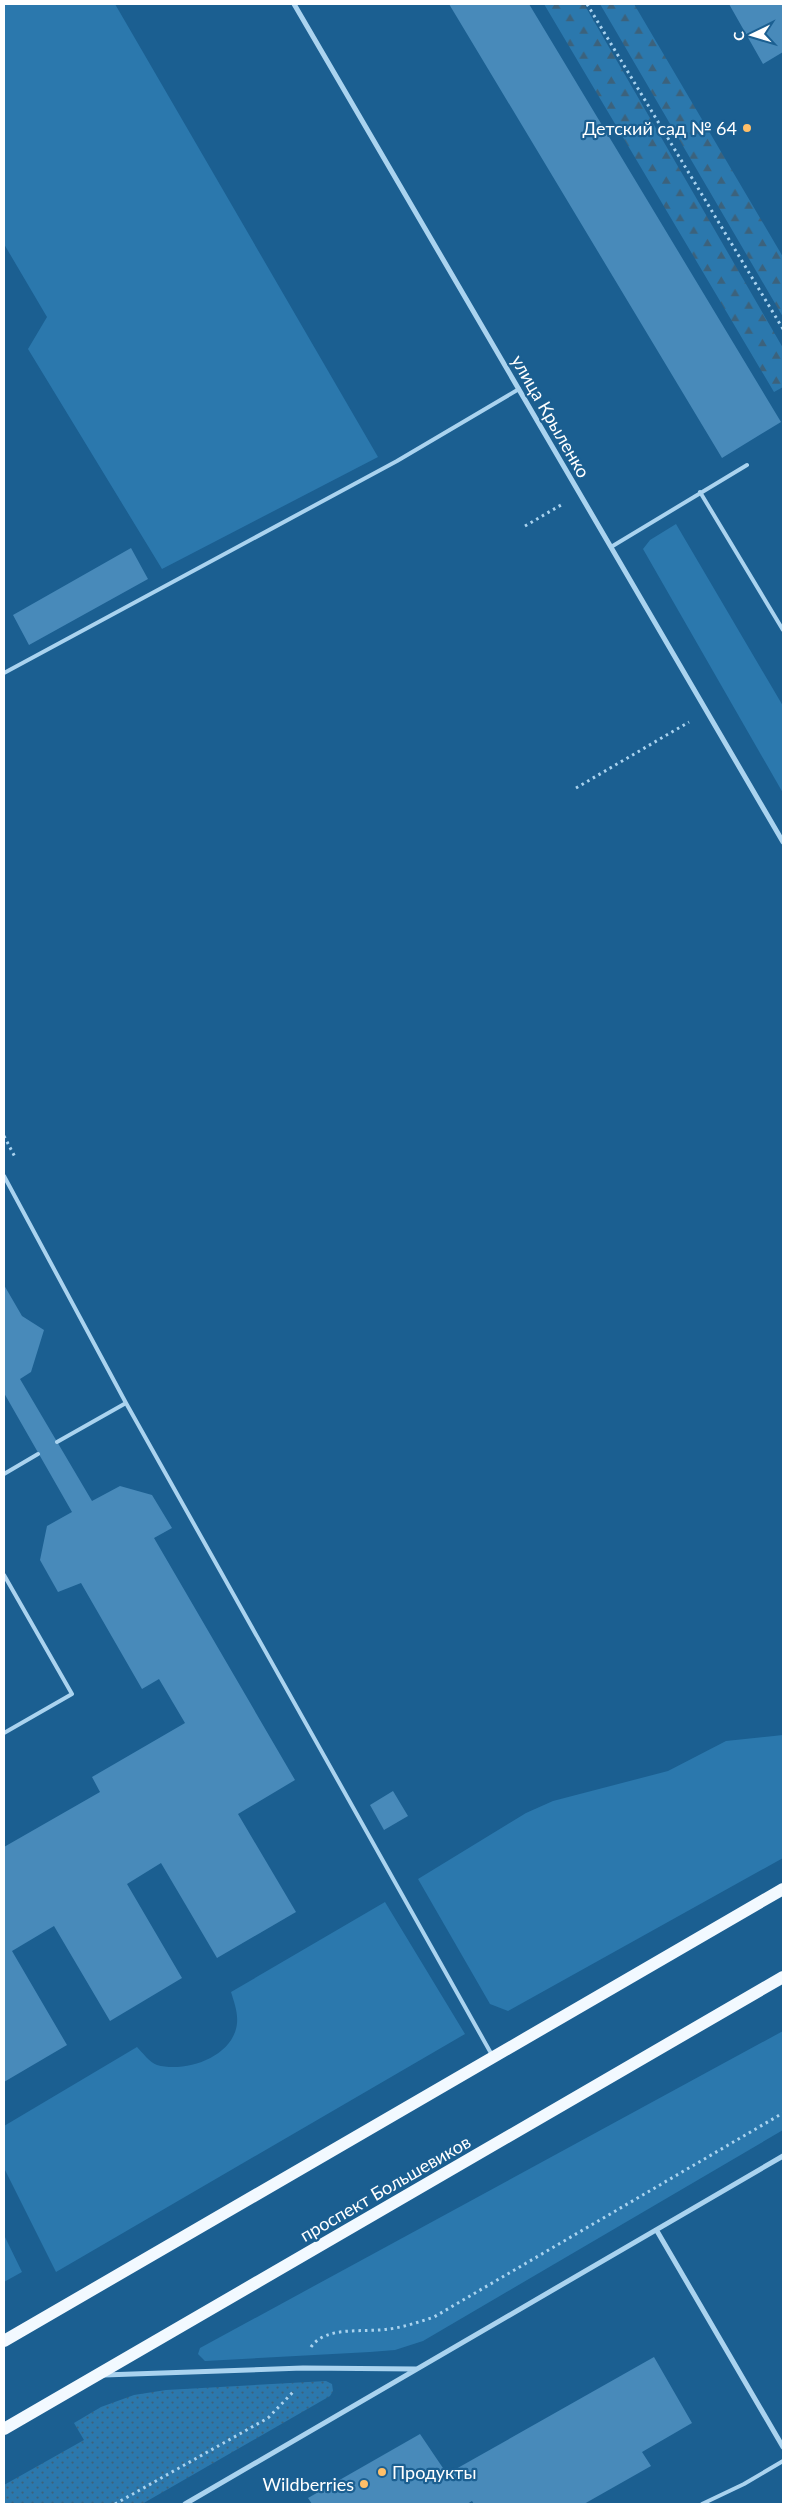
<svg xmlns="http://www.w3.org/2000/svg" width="787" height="2508" viewBox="0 0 787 2508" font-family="Lato,sans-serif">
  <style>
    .grass { fill: #2b78ad }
    .forest { fill: url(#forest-firs) }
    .park { fill: url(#park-dots) }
    .building { fill: #488aba }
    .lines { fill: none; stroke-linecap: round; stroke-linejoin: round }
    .path { stroke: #aad3ef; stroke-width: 3; stroke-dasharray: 2.5 4; stroke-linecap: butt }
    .service { stroke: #aad3ef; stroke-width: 4 }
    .minor { stroke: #aad3ef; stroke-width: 5 }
    .primary { stroke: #f2f9ff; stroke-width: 12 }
    .poi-dot { fill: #ffbf68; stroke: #1b5f91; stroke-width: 2 }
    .labels { text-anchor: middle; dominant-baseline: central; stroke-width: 4.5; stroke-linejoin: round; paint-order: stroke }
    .poi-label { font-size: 18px; fill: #fff; stroke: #1b5f91; text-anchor: end }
    .street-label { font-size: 18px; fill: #fff; stroke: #1b5f91 }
  </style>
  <defs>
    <pattern id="forest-firs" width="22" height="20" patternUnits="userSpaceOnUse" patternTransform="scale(1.25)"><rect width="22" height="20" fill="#2b78ad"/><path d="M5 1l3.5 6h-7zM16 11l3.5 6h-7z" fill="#3c627c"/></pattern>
    <pattern id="park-dots" width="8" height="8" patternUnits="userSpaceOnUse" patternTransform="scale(1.25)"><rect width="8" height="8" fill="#2b78ad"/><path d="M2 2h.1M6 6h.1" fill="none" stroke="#3c627c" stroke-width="1.8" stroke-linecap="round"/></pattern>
  </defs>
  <rect width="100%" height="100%" fill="#1b5f91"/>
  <path class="grass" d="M4 4H115L378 457 162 569 28 349 47 317 4 244Z
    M676 524 783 706V793L643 549 650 540Z
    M783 1735V1858L508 2011 490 2004 418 1879 526 1813 553 1801 668 1771 726 1741Z
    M385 1902 465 2034 56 2272 4 2168V2126L137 2047C142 2052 150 2063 157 2065 186 2073 234 2057 237 2023 238 2012 234 2002 231 1992Z
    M783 2031V2130L423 2341 395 2350 370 2352 205 2361 198 2354 200 2348Z
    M4 2235 22 2272 4 2282Z"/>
  <path class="forest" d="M544 4H584L783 348V387L774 392Z
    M600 4H634L783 257V317Z"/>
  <path class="park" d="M326 2381 332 2384 333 2391 330 2396 142 2504H4V2485L84 2440 74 2423 101 2407 134 2395 166 2390Z"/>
  <path class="building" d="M449 4H529L781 422 722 458Z
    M729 4H783V52L763 64Z
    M131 548 148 579 29 645 13 615Z
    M4 1285 22 1316 44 1330 31 1372 20 1379 92 1501 120 1486 152 1495 172 1528 154 1538 295 1780 238 1814 296 1912 217 1958 161 1863 127 1884 182 1978 110 2021 54 1926 12 1951 67 2045 4 2082V1847L100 1792 92 1777 185 1723 159 1679 142 1689 81 1583 58 1592 40 1560 47 1526 72 1512 4 1393Z
    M393 1791 408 1816 384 1830 370 1805Z
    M654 2357 692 2423 642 2452 651 2466 584 2504H474L472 2501 467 2504H312L308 2498 420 2434 447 2474Z"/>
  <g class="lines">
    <path class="path" d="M587 4 783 329
      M525 526 561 505
      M576 788 689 722
      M4 1136 16 1159
      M311 2347C326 2325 365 2333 389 2329 404 2327 419 2322 434 2317L783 2113
      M253 2503V2504
      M115 2504 268 2418 295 2390"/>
    <path class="service" d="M700 492 783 630
      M611 547 747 465
      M4 673 397 461 519 389
      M4 1176 126 1403
      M57 1442 126 1403 492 2055
      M4 1474 38 1454
      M4 1575 72 1694 4 1733
      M702 2504 744 2484 783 2461"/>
    <path class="minor" d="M294 4 783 842
      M657 2231 783 2447
      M104 2375 303 2368 416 2369
      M185 2504 783 2156"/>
    <path class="primary" d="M4 2341 783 1889
      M4 2429 783 1977"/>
  </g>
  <g class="poi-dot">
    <circle cx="747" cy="128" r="5"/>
    <circle cx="382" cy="2472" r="5"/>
    <circle cx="364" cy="2484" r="5"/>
  </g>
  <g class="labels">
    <g class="poi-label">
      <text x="737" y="128">Детский сад № 64</text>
      <text x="392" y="2472" text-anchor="start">Продукты</text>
      <text x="354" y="2484">Wildberries</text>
    </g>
    <g class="street-label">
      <text transform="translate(551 416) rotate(60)">улица Крыленко</text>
      <text transform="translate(385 2188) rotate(-30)">проспект Большевиков</text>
    </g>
  </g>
  <rect width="787" height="2508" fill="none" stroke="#ffffff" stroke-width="10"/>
  <g transform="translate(752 35) rotate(265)" stroke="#1b5f91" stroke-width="4" paint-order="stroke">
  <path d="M0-4L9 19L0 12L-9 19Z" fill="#ffffff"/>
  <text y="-8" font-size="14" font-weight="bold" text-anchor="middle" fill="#ffffff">С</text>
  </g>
</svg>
